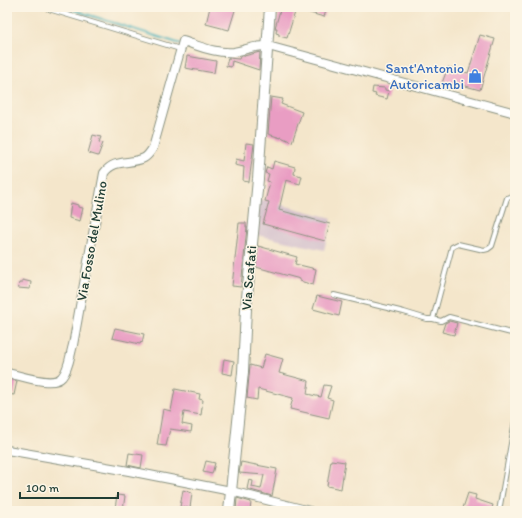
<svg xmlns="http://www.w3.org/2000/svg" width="522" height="518" viewBox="0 0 522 518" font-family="Itim,sans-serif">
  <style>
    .industrial { fill: #d1bdcb }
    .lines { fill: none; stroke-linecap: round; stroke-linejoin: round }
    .stream { stroke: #41b1ba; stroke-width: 2 }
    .building { fill: #e99dc3 }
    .service-casing { stroke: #8a9280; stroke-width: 6 }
    .minor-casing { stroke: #8a9280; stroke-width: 10 }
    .tertiary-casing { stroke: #8a9280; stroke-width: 12 }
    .service { stroke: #fff; stroke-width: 4 }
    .minor { stroke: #fff; stroke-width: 8 }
    .tertiary { stroke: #fff; stroke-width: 10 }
    .labels { text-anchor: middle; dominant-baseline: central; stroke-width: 3; stroke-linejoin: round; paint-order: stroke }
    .shop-label { font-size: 14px; fill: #366cbe; stroke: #fcf5e5; text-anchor: end }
    .street-label { font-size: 14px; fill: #1f3d34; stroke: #fcf5e5 }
  </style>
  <rect width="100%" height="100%" fill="#fcf5e5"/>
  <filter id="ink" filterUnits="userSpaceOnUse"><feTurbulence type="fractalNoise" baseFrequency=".025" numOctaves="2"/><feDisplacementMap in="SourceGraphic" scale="8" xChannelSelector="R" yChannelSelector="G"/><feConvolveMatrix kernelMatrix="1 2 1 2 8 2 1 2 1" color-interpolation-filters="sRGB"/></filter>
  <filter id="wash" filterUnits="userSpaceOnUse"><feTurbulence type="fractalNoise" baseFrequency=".012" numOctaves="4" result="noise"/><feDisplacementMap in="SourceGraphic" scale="16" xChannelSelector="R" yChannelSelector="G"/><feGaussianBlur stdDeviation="0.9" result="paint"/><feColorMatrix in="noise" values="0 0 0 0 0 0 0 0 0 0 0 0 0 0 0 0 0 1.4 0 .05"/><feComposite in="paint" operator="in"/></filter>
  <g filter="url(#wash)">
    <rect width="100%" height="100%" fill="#f4e6cb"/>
    <path class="industrial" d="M259 199 332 218 324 250 257 235Z"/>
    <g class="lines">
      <path class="stream" d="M64 7 181 44"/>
    </g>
    <g id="blocks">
      <path class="building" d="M210 7H236L229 30 206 24Z
        M281 7H311L326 11 324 17 296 9 287 38 279 36V34L276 33 277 28H275Z
        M480 35 495 39 480 90 458 84V87L442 83 448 67 468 73Z
        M260 52 259 70 232 61 231 67 226 66 228 58 239 59 240 57Z
        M187 56 216 61 214 73 185 68Z
        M373 87 385 88V90L389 91 387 99 375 96 376 94 372 93Z
        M271 97 283 99 281 104 302 112 292 142 281 137V138L268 134Z
        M93 135 101 137 99 142 103 143 98 156 88 153Z
        M246 143 254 144 249 182 243 181 244 167 235 165 236 159 244 161Z
        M274 161 295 167 294 174 302 176 300 184 286 180 279 210 330 224 325 241 263 224 269 202 265 201 270 182 267 181 269 174 265 173 267 167 272 169Z
        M71 203 78 205V207L83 208 80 221 69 218Z
        M239 223H246V227H247L241 287 232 286Z
        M258 246 297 257 295 264 316 269 313 285 300 281V279L256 267Z
        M22 280 31 282 30 289 18 288 19 283H22Z
        M317 296 342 302 339 316 313 309Z
        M449 321 457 323 454 335 442 332 445 323Z
        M115 328 144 334 142 343 141 342 140 344 112 338Z
        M265 354 283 359 279 373 309 381 307 394 321 397 324 385 331 386 327 398 333 400 329 418 290 409 293 398 258 389 257 400 247 398 250 365 261 368Z
        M224 359 234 361 232 375 222 373Z
        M7 379 17 381 14 395 7 394Z
        M175 389 200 394 199 399 203 400 201 415 184 412 182 424 192 426 191 432 170 429 166 446 157 445 163 409 171 411Z
        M129 453 143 455 141 468 127 465Z
        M331 460 345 462 341 489 327 486Z
        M206 461 215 463 212 474 203 472Z
        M241 462 277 469 272 496 247 489 249 480 253 481 252 487 261 489 264 475 239 473Z
        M183 490 192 493 190 508 180 507Z
        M468 493 476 495 475 499 493 505 491 511H462Z
        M117 495 125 496 123 510 115 509Z
        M237 498 251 502 250 511H236Z"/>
    </g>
  </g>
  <g filter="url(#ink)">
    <use href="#blocks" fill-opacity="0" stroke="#8a9280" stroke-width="1"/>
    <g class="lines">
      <defs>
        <path id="service" d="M42 7 180 49
          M334 295 404 312 427 319H433L452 247 458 244 484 250 488 249 492 246 507 198 511 197 515 198
          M433 319 441 321 449 317 515 334
          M499 511 515 421"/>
        <path id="minor" d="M7 373C19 375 53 388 62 377 69 369 70 355 73 345L104 173C115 158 130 165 144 158 148 156 150 152 153 148L183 41C199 46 217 54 234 52 246 50 255 45 268 46L515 113
          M7 450 129 471 231 491 310 511"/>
        <path id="tertiary" d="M229 511 243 372 246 309 258 179 270 7"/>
      </defs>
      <use href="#service" class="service-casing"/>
      <use href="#minor" class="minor-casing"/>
      <use href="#tertiary" class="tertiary-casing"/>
      <use href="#service" class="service"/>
      <use href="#minor" class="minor"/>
      <use href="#tertiary" class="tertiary"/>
    </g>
  </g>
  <defs>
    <symbol id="shop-bare" viewBox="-9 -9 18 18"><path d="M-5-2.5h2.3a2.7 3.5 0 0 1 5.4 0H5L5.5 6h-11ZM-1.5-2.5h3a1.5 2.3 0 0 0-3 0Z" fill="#3f7fe0" stroke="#fcf5e5" stroke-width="2.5" paint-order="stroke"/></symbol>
  </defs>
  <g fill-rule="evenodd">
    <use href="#shop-bare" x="465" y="66" width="20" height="20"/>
  </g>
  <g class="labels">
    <g class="shop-label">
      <text x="464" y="68">Sant'Antonio<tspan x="464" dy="16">Autoricambi</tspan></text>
    </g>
    <g class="street-label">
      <text transform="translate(92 241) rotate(-80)">Via Fosso del Mulino</text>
      <text transform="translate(249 278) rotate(-85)">Via Scafati</text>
    </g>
  </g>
  <rect width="522" height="518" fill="none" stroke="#fcf5e5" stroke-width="24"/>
  <path d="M20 492v6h98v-6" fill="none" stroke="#1f3d34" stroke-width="2"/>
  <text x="26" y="492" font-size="12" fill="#1f3d34" stroke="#fcf5e5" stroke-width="3" paint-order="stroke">100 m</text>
</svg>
